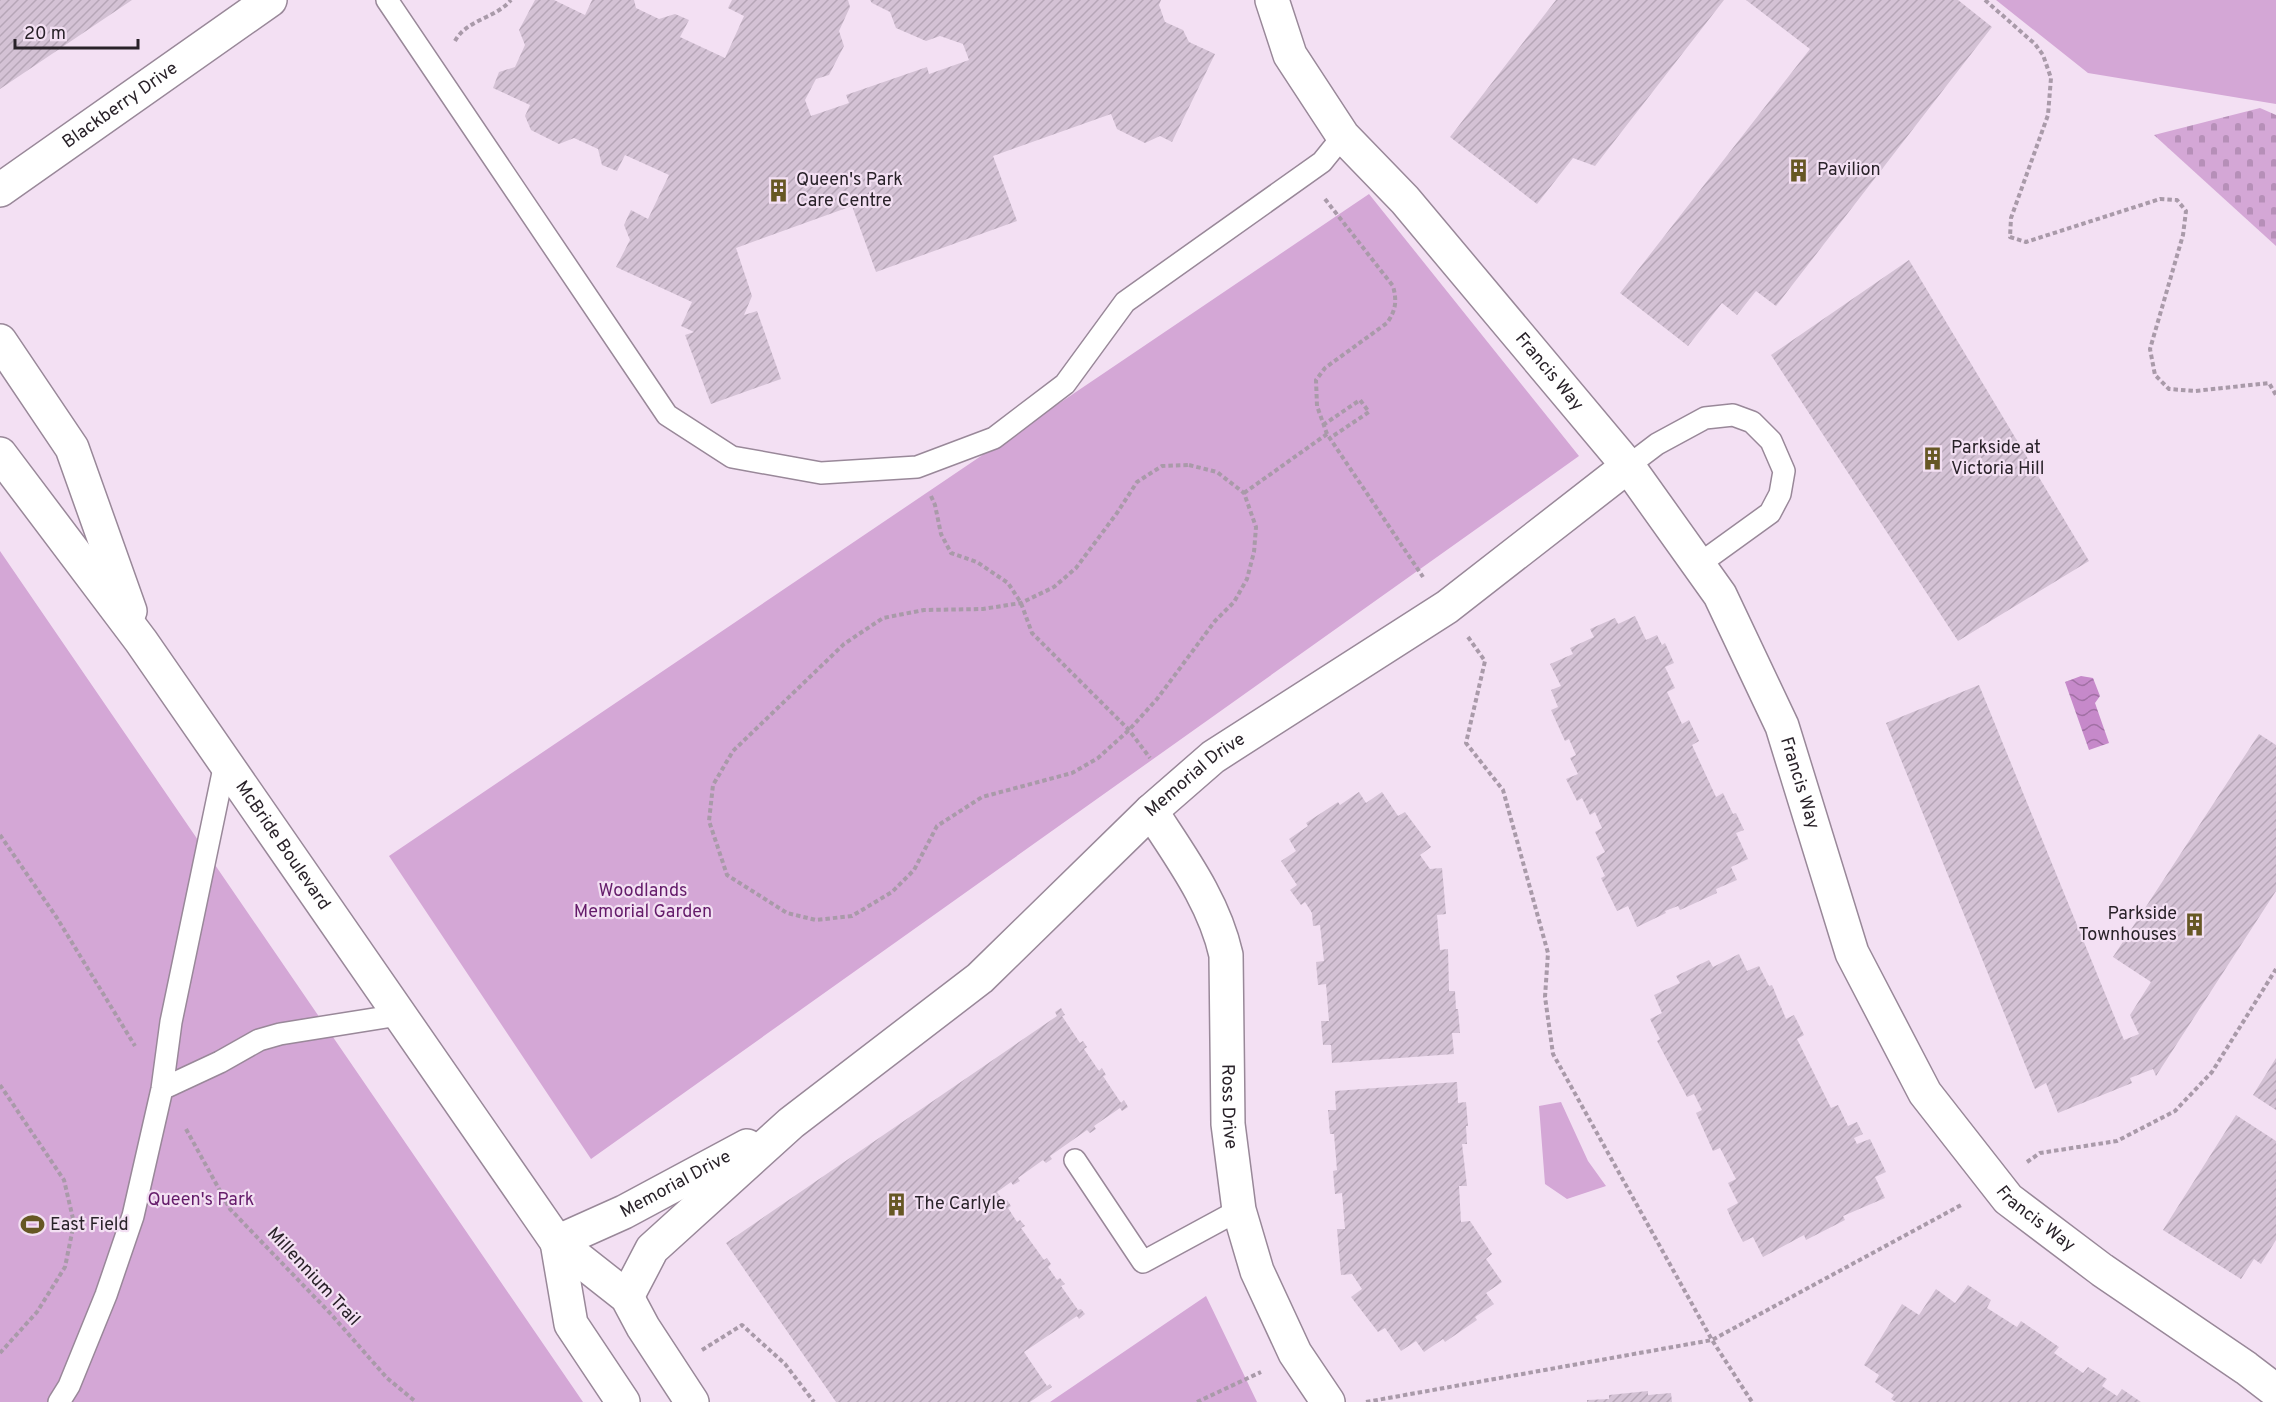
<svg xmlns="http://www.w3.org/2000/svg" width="2276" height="1402" viewBox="0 0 2276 1402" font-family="Overpass,sans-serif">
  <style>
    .cemetery { fill: url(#cemetery-stones) }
    .green { fill: #d4a7d6 }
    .water { fill: url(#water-waves) }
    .building { fill: url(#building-hatch) }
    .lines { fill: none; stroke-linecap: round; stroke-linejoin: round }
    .lane-casing { stroke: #989; stroke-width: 24 }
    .street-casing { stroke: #989; stroke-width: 36 }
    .primary-casing { stroke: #989; stroke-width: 36 }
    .path { stroke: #a99aa9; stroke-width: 4; stroke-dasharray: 4.5 3; stroke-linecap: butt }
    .lane { stroke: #fff; stroke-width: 21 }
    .street { stroke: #fff; stroke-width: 33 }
    .primary { stroke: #fff; stroke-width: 33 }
    .labels { text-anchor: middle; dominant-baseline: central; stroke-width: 4.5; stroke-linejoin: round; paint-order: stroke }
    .street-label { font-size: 18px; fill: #292229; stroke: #f3e0f3 }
    .poi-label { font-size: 18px; fill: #292229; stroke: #f3e0f3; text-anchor: start }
    .park-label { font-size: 18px; fill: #641b6a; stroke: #f3e0f3 }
  </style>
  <defs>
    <pattern id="cemetery-stones" width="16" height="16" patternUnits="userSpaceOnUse" patternTransform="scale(1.5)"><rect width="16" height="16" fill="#d4a7d6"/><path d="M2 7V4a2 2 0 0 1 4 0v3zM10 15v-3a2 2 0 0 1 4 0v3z" fill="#b68fb8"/></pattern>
    <pattern id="water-waves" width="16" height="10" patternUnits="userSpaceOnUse" patternTransform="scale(1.5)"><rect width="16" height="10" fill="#c689ca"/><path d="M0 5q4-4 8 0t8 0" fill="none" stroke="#a170a4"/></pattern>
    <pattern id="building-hatch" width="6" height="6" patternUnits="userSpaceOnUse" patternTransform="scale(1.5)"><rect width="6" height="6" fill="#d4c2d5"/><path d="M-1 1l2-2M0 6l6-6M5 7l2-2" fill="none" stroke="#b6a6b7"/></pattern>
  </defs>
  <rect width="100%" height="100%" fill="#f3e0f3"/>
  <path class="cemetery" d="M2260 108 2276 115V246L2154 135Z"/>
  <path class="green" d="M1996 0H2276V104L2088 73Z
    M1369 194 1579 456 591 1159 389 856Z
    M0 551 583 1402H0Z
    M1561 1102 1588 1161 1606 1186 1567 1199 1545 1184 1539 1106Z
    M1206 1296 1257 1402H1050Z"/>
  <path class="water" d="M2081 676 2093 678 2100 696 2095 703 2109 743 2089 750 2065 682Z"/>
  <path class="building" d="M0 0H132L0 89Z
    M535 0H554L585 15 592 0H634L636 8 659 19 675 14 689 20 680 37 725 58 744 16 728 8 732 0H848L850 7 839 31 844 46 829 75 816 79 805 100 811 116 849 103 846 95 927 67 929 74 969 60 963 44 940 36 926 41 896 28 890 12 872 3 870 0H1161L1159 5 1165 22 1183 30 1189 42 1215 54 1172 142 1160 136 1145 143 1117 129 1111 114 993 156 1017 221 876 272 852 206 736 248 752 296 744 315 757 311 781 379 711 404 685 335 694 332 681 326 692 302 616 267 630 240 624 225 631 210 648 219 669 175 625 155 617 171 602 165 598 149 574 138 559 144 531 130 525 116 530 105 493 88 499 72 515 67 525 45 519 30Z
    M1556 0H1724L1595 166 1573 158 1537 204 1450 137Z
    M1746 0H1958L1992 27 1776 306 1756 291 1737 315 1722 303 1688 346 1620 293 1810 49Z
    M1909 260 2089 561 1958 641 1771 355Z
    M1635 616 1646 640 1657 635 1662 645 1665 643 1674 663 1665 667 1675 688 1667 692 1682 724 1689 720 1699 741 1692 745 1716 797 1723 793 1733 814 1736 813 1744 830 1736 833 1748 859 1731 867 1737 880 1716 889 1717 893 1680 910 1678 906 1665 911 1666 913 1637 927 1628 906 1617 911 1601 878 1605 876 1596 857 1605 852 1595 832 1602 828 1595 812 1590 815 1582 798 1577 801 1566 779 1578 774 1570 758 1576 755 1569 739 1565 741 1551 710 1558 707 1551 690 1561 686 1550 664 1573 654 1570 648 1594 637 1590 629 1615 618 1618 624Z
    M1979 685 2124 1040 2139 1034 2130 1015 2151 982 2113 957 2259 734 2276 745V891L2156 1076 2153 1069 2130 1078 2132 1083 2058 1113 2046 1083 2035 1089 1886 723Z
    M1359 792 1366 803 1382 792 1398 816 1405 812 1431 847 1420 855 1430 869 1442 868 1446 914 1437 915 1440 950 1448 949 1449 991H1455L1456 1009H1458L1460 1033H1452L1454 1054 1332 1063 1331 1045H1323L1321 1021H1329L1326 984 1318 985 1316 962 1324 961 1320 925 1313 926 1312 913 1305 902 1301 905 1290 890 1297 885 1281 861 1296 851 1289 839 1308 826 1306 823 1338 802 1340 805Z
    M1739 954 1747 971 1759 966 1769 986 1772 985 1786 1019 1794 1015 1804 1035 1797 1039 1831 1108 1838 1105 1848 1126 1857 1122 1863 1134 1854 1138 1857 1144 1870 1139 1886 1172 1875 1177 1885 1198 1843 1216 1845 1220 1806 1240 1804 1235 1763 1257 1753 1237 1743 1242 1733 1223 1727 1209 1738 1203 1728 1183 1736 1179 1720 1148 1713 1151 1696 1113 1702 1110 1694 1094 1687 1097 1657 1041 1660 1039 1650 1019 1662 1013 1654 995 1680 983 1676 976 1709 960 1713 967Z
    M1061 1008 1065 1015 1062 1016 1080 1043 1083 1041 1087 1047 1084 1049 1099 1071 1102 1068 1106 1075 1103 1076 1121 1103 1124 1100 1128 1107 1122 1111 1120 1108 1094 1126 1096 1129 1090 1133 1087 1130 1050 1156 1052 1159 1046 1163 1043 1160 1018 1178 1020 1181 1013 1185 1011 1182 997 1192 1004 1202 1007 1200 1011 1206 1008 1208 1017 1222 1020 1220 1025 1226 1021 1228 1044 1260 1047 1258 1051 1264 1048 1267 1057 1280 1060 1278 1065 1284 1061 1286 1078 1310 1081 1309 1085 1314 1079 1319 1077 1316 1024 1352 1047 1386 1050 1384 1052 1387 1030 1402H836L726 1243 1057 1016 1055 1012Z
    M2276 1058V1110L2253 1095Z
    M1457 1082 1458 1103 1466 1102 1468 1126H1466L1467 1144H1462L1467 1186H1459L1461 1222 1470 1221 1492 1254 1486 1259 1502 1282 1486 1293 1494 1304 1475 1317 1477 1320 1445 1342 1443 1339 1424 1352 1416 1341 1401 1351 1385 1328 1378 1332 1351 1297 1362 1289 1352 1274 1341 1275 1337 1229H1345L1342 1193 1335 1194 1333 1171 1337 1170 1334 1134H1330L1328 1110H1336L1335 1091Z
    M2236 1115 2276 1141V1240L2261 1264 2254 1259 2241 1279 2163 1230Z
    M1968 1285 1991 1300 1987 1308 2017 1327 2021 1321 2059 1347 2054 1353 2083 1373 2088 1367 2107 1379 2102 1386 2117 1396 2122 1389 2141 1402H1896L1891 1399 1894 1395 1875 1382 1879 1375 1864 1365 1902 1304 1919 1315 1936 1289 1955 1303Z
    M1648 1391V1395L1671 1393 1672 1402H1587V1400L1609 1399V1395Z"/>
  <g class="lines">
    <defs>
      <path id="lane" d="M387 0 667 415 732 457 821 473 917 467 994 438 1065 384 1125 302 1322 162 1343 136
        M1628 466 1657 444 1705 418 1733 415 1752 422 1771 441 1784 471 1780 494 1770 513 1698 565
        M162 1089 220 1062 259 1040 280 1034 399 1015
        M1075 1160 1143 1262 1239 1210
        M59 1402 69 1386 106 1295 133 1216 162 1089 171 1022 225 763"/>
      <g id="street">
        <path id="s1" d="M1272 0 1290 55 1343 136 1405 200 1628 466 1720 595 1782 726 1852 953 1925 1093 2008 1199 2102 1270 2246 1368 2276 1391"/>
        <path id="s2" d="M0 190 270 0"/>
        <path id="s3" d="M1151 811C1180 856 1214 901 1226 955L1228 1124 1239 1210 1257 1271 1295 1353 1328 1402"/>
        <path id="s4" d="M557 1242 624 1212 747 1146"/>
        <path id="s5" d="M627 1297 652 1249 791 1123 980 978 1151 811 1213 757 1447 607 1628 466"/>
      </g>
      <g id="primary">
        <path d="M0 341 72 448 130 611"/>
        <path id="s6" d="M0 454 141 641 557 1242 627 1297 643 1327 692 1402"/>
        <path d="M557 1242 571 1324 623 1402"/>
      </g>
    </defs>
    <use href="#lane" class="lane-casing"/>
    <use href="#street" class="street-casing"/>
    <use href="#primary" class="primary-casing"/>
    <path class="path" d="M1985 0 2035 44 2043 55 2051 78 2048 115 2011 218 2010 237 2026 242 2160 199 2177 200 2186 211 2183 235 2150 349 2155 375 2169 389 2195 391 2269 383 2276 395
      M455 41C466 20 496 18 511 0
      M1325 199 1393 286C1397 301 1396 310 1387 323L1325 368 1316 380 1317 406 1327 434 1423 577
      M1323 425 1360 400 1369 412 1330 438
      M1189 465 1217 472 1244 493 1256 527 1254 552 1247 579 1234 602 1215 621 1157 699 1129 730 1098 758 1072 773 982 797 937 826 914 870 892 892 852 916 816 920 787 913 727 875 709 821 713 785 733 751 844 644 883 618 924 610 983 609 1021 603 1054 587 1076 568 1117 513 1137 482 1162 466Z
      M1244 493 1327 434
      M931 496 935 505 941 534 951 553 977 562 1008 583 1021 603 1032 633 1129 730 1150 758
      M1468 637 1485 661 1466 743 1503 790 1548 953 1545 997 1553 1054 1712 1340 1752 1402
      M0 835 57 918 135 1046
      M0 1085 64 1180 74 1223 65 1267 37 1312 0 1353
      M186 1129 230 1209 329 1312 387 1378 416 1402
      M2027 1162 2040 1153 2117 1141 2175 1111 2212 1072 2276 969
      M702 1350 742 1325 785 1364 814 1402
      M1197 1402 1261 1372
      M1366 1402 1712 1340 1963 1204"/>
    <use href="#lane" class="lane"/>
    <use href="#street" class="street"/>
    <use href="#primary" class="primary"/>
  </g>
  <defs>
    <symbol id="building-bare" viewBox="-9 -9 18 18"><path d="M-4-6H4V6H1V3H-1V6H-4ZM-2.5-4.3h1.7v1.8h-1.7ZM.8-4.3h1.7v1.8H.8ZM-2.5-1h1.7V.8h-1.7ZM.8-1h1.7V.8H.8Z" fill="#665724" stroke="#f3e0f3" stroke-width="2.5" paint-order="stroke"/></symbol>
    <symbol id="stadium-bare" viewBox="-9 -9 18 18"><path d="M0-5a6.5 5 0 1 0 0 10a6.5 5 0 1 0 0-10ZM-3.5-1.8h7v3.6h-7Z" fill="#665724" stroke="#f3e0f3" stroke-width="2.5" paint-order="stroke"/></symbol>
  </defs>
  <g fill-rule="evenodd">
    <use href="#building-bare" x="1782" y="154" width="33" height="33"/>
    <use href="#building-bare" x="762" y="174" width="33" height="33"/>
    <use href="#building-bare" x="1916" y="442" width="33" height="33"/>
    <use href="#building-bare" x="2178" y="908" width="33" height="33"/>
    <use href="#building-bare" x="880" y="1188" width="33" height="33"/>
    <use href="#stadium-bare" x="16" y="1208" width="33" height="33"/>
  </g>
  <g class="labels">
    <g class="street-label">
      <text stroke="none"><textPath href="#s2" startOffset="147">Blackberry Drive</textPath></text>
      <text stroke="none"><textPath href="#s1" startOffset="468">Francis Way</textPath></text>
      <text stroke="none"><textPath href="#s5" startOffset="776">Memorial Drive</textPath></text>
      <text stroke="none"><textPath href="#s1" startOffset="954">Francis Way</textPath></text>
      <text stroke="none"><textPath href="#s6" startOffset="483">McBride Boulevard</textPath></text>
      <text stroke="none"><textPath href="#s3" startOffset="315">Ross Drive</textPath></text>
      <text stroke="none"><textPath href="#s4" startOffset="132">Memorial Drive</textPath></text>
      <text stroke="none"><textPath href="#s1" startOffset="1458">Francis Way</textPath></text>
      <text transform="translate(313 1277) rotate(47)">Millennium Trail</text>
    </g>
    <g class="poi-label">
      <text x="1817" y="170">Pavilion</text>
      <text x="796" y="180">Queen's Park<tspan x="796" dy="21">Care Centre</tspan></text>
      <text x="1951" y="448">Parkside at<tspan x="1951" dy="21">Victoria Hill</tspan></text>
      <text x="2177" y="914" text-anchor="end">Parkside<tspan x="2177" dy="21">Townhouses</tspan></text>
      <text x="914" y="1204">The Carlyle</text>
      <text x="50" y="1225">East Field</text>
    </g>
    <g class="park-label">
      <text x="643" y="891">Woodlands<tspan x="643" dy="21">Memorial Garden</tspan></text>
      <text x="201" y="1200">Queen's Park</text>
    </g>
  </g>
  <path d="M15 39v9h123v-9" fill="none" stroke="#292229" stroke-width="3"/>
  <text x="24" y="39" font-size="18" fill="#292229" stroke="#f3e0f3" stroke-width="4.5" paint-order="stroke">20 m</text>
</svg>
